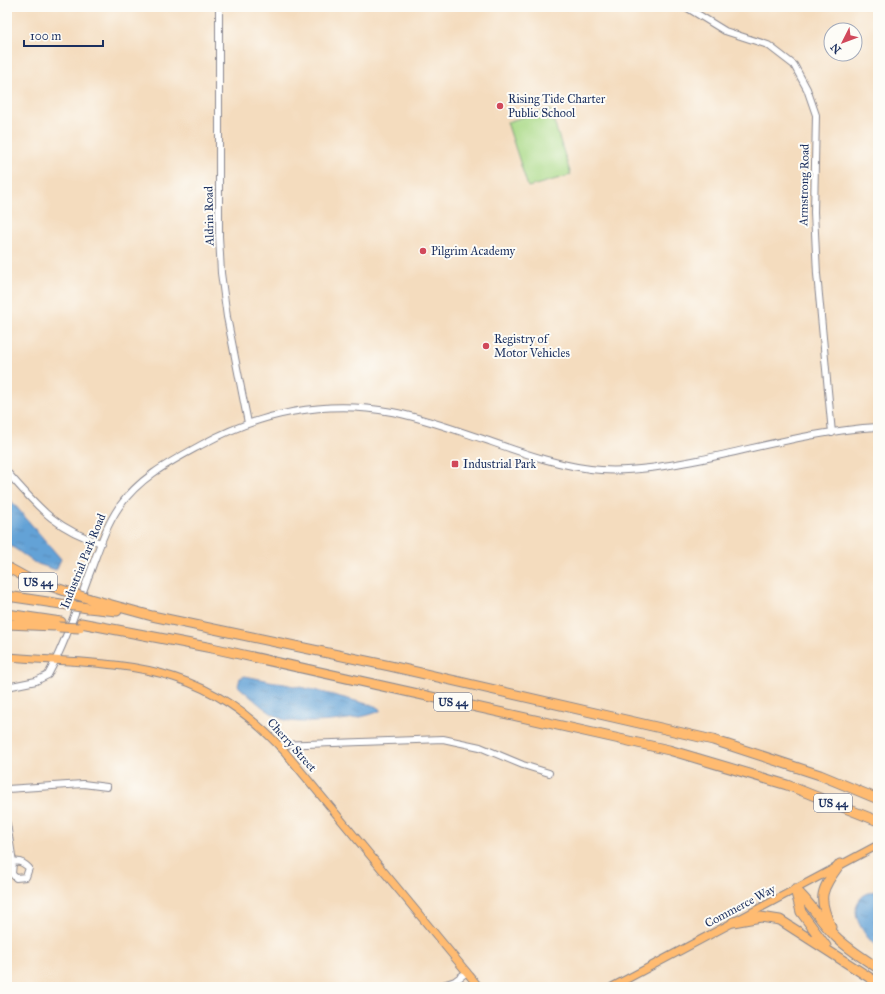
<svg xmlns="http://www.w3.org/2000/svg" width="885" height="994" viewBox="0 0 885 994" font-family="'IM FELL Great Primer',serif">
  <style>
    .park { fill: #aada88; stroke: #628473 }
    .water { fill: url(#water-ripples); stroke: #40689a }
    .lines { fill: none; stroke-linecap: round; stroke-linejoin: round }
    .minor-casing { stroke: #88868e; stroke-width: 8 }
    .major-casing { stroke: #88868e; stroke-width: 9 }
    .highway-casing { stroke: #88868e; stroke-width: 11 }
    .minor { stroke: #fff; stroke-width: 6 }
    .major { stroke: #ffbb71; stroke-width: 7 }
    .highway { stroke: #ffbb71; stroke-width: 9 }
    .highway-bridge-casing { stroke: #88868e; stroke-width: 11; stroke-linecap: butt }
    .highway-bridge { stroke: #ffbb71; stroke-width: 9 }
    .poi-dot { fill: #d1495b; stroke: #fdfcf7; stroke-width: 1.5 }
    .labels { text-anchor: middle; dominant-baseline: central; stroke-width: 4; stroke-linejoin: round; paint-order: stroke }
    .shield { fill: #fdfcf7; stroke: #5f6c8c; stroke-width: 1 }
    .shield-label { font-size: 11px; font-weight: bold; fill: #1b2f5e }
    .poi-label { font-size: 12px; fill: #1b2f5e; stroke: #fdfcf7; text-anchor: start }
    .street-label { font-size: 12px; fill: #1b2f5e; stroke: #fdfcf7 }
  </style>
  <defs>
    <pattern id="water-ripples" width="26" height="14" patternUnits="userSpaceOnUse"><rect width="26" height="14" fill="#64a2d6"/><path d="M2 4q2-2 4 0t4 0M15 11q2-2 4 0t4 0" fill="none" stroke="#5284b1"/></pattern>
  </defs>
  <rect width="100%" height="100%" fill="#fdfcf7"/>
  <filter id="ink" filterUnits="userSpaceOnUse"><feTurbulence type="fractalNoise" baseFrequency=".025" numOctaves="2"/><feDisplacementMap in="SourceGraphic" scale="8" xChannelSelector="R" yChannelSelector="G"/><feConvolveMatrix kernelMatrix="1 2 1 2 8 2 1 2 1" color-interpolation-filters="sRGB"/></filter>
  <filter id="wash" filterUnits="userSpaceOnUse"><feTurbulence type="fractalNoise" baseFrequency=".012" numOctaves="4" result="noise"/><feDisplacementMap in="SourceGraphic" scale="16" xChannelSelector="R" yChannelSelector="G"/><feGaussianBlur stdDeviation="0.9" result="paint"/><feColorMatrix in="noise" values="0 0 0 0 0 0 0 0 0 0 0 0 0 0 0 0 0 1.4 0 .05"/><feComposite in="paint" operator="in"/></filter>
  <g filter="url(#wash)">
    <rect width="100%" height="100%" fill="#f4dcbe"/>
    <path class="park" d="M550 109 571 175 528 187 507 122Z"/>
    <path class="water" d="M7 496 61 559 56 570 35 563 7 543Z
      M245 676 314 690 375 706 381 710C367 720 298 726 282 719 266 712 251 697 238 686L240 678Z
      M878 890V948C866 938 847 913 861 898 865 893 872 892 878 890Z"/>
  </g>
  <g filter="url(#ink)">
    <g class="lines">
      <defs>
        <path id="minor" d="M219 7V236L221 273 227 317 248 423
          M686 7 725 31 768 45 794 65 807 89 816 115 814 212 817 274 832 433
          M7 472C38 507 55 529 101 543
          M7 687 36 681 48 675C66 642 78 604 91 570 99 548 106 526 119 507 140 477 170 462 201 445 259 413 326 399 392 412 424 418 455 430 486 440 523 453 561 467 601 470 633 472 666 466 698 460 756 448 820 430 878 427
          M279 745 443 739 480 747 523 765 549 773
          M7 789 83 784 107 787
          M7 824 13 862 12 874 16 878 26 877 29 868C25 864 19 860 13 862
          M437 987 455 981 467 972"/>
        <path id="major" d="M7 657C124 666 199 658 285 752L479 987
          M612 987 878 845"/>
        <path id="highway" d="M7 567 27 578 71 593
          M7 596 68 605
          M90 599 152 616 390 666 713 740 820 775 878 799
          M88 608 117 611
          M7 614 61 622
          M81 623 212 648 669 750 787 785 878 821
          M7 624 54 626
          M795 889C811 903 820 921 835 936 848 949 863 958 878 968
          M795 889 801 912 826 946
          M733 922 761 917 780 920 878 983
          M831 927C817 897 821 890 840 864"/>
      </defs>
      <use href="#minor" class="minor-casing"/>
      <use href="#major" class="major-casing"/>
      <use href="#highway" class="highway-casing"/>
      <use href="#minor" class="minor"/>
      <use href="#major" class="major"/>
      <use href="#highway" class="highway"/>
      <defs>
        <path id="highway-bridge" d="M71 593 90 599
          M68 605 88 608
          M59 627 79 628"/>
      </defs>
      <use href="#highway-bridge" class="highway-bridge-casing"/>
      <use href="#highway-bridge" class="highway-bridge"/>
    </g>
  </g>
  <g class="poi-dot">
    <circle cx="500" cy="106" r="4"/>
    <circle cx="423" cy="251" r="4"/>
    <circle cx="486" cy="346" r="4"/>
    <rect x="451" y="460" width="8" height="8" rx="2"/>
  </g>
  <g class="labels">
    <g class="shield">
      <rect x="19" y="573" width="38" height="18" rx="3"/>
      <rect x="434" y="693" width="38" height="18" rx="3"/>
      <rect x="814" y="794" width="38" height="18" rx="3"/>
    </g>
    <g class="shield-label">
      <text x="38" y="582">US 44</text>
      <text x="453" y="702">US 44</text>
      <text x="833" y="803">US 44</text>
    </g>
    <g class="poi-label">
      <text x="508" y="99">Rising Tide Charter<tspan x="508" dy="14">Public School</tspan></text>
      <text x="431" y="251">Pilgrim Academy</text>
      <text x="494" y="339">Registry of<tspan x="494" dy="14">Motor Vehicles</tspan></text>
      <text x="463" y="464">Industrial Park</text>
    </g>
    <g class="street-label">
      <text transform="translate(804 185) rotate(-89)">Armstrong Road</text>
      <text transform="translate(209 216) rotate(-91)">Aldrin Road</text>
      <text transform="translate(83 561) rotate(-68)">Industrial Park Road</text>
      <text transform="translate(292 745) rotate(48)">Cherry Street</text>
      <text transform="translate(740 906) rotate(-28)">Commerce Way</text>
    </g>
  </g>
  <rect width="885" height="994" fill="none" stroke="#fdfcf7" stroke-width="24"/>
  <g transform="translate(843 42) rotate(228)"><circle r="19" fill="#fdfcf7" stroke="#a3aaba"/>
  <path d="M0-3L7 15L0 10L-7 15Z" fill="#d1495b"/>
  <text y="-6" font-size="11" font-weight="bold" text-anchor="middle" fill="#1b2f5e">N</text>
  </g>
  <path d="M24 40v6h79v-6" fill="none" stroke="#1b2f5e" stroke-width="2"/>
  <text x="30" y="40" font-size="12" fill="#1b2f5e" stroke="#fdfcf7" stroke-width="3" paint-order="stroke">100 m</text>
</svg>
